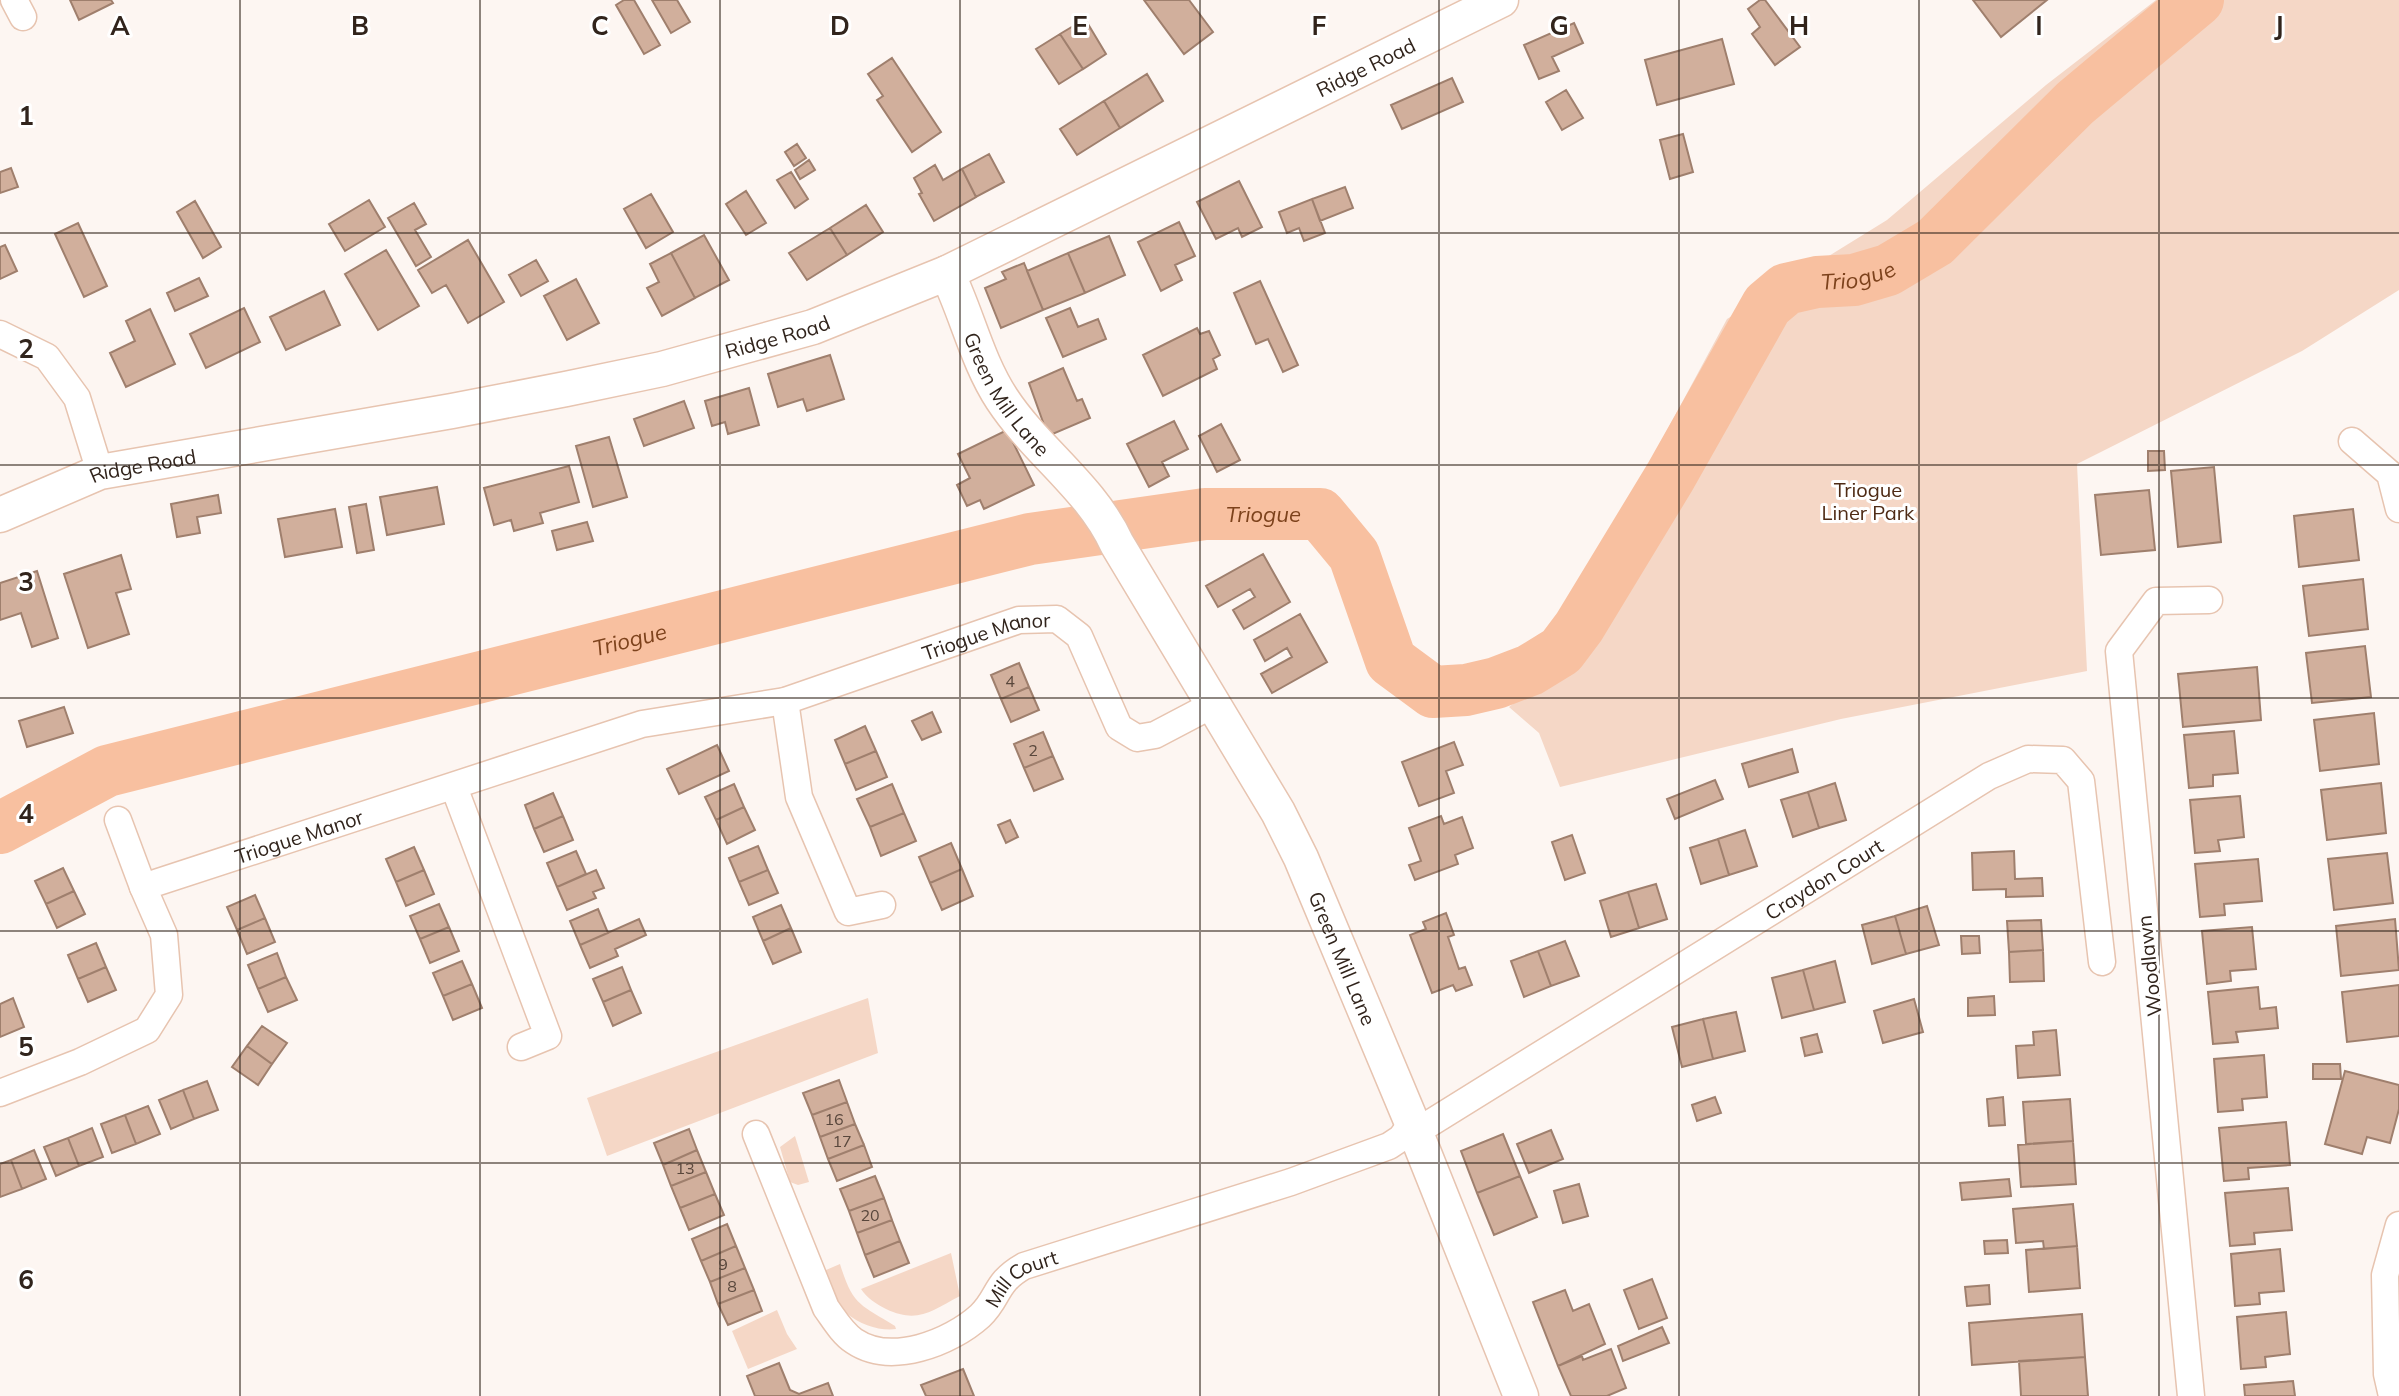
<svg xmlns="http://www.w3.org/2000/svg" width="2399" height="1396" viewBox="0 0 2399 1396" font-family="Mulish,sans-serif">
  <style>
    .green { fill: #f5d7c6 }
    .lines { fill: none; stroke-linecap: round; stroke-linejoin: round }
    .river { stroke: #f8c0a0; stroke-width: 52 }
    .building { fill: #d1af9c; stroke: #9f7f6d; stroke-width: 2 }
    .minor-casing { stroke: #e7c4b0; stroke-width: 29 }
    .tertiary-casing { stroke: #e7c4b0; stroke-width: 37 }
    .minor { stroke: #fff; stroke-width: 26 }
    .tertiary { stroke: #fff; stroke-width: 34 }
    .grid { fill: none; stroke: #31241c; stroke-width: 2; stroke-opacity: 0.55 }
    .labels { text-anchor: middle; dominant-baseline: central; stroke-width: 6; stroke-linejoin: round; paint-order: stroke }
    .number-label { font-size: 16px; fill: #59473c }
    .street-label { font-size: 20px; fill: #31241c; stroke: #fff }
    .park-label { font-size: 20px; fill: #4f2b15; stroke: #fff }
    .water-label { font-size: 22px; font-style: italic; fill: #7d421c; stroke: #fff }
    .grid-label { font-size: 26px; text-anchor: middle; font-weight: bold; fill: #31241c; stroke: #fff; stroke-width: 6; stroke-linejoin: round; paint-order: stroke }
  </style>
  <rect width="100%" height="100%" fill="#fdf6f2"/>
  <path class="green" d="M2156 0H2399V290L2302 351 2077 464 2087 671 1841 719 1560 787 1539 733 1509 707 1540 683 1553 642 1727 319 1887 220 2046 85Z
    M868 998 878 1053 607 1156 587 1098Z
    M795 1136 809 1182 798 1185 790 1182 780 1147Z
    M951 1253 960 1296C931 1311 918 1324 886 1309 876 1304 867 1298 861 1289Z
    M840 1264C853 1306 860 1304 895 1326L896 1329C864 1333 822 1305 826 1270Z
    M777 1310 787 1334 797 1349 748 1369 732 1331Z"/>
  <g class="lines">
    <path class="river" id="s1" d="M0 828 107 771 1030 539 1205 514H1320L1354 555 1391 661 1433 692 1466 690 1496 683 1530 670 1561 651 1579 627 1670 477 1767 305 1786 289 1817 282 1854 280 1888 270 1935 242 2075 103 2198 0"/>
  </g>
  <path class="building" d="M70 0H111L113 3 79 20Z
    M624 0H634L660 45 644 54 616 5Z
    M652 0H677L690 22 671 33Z
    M1144 0H1189L1213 32 1184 54Z
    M1760 0H1765L1800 47 1775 65 1752 34 1760 27 1748 9Z
    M1973 0H2047L2001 37Z
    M1085 19 1106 54 1083 69 1060 34Z
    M1574 23 1583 43 1552 57 1559 71 1539 79 1524 45Z
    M1060 34 1083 69 1059 84 1036 49Z
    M1722 39 1734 84 1657 105 1645 60Z
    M892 58 941 132 912 152 877 100 883 96 868 74Z
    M1147 74 1163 101 1120 128 1104 101Z
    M1452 78 1463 102 1402 129 1391 105Z
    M1566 90 1583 118 1562 130 1546 102Z
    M1104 101 1120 128 1077 155 1060 129Z
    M1683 134 1693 172 1670 179 1660 140Z
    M797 144 806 158 794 166 785 152Z
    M989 154 1004 182 976 197 962 169Z
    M809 160 815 170 800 179 795 170Z
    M935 165 943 180 962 169 976 197 934 221 919 194 922 193 914 178Z
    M11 168 18 187 0 193V172Z
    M791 172 808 199 795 208 777 180Z
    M1239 181 1262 227 1242 237 1238 228 1216 239 1197 202Z
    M1345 187 1353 208 1320 221 1312 199Z
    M746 191 766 223 746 235 726 204Z
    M651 194 673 232 646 248 624 209Z
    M1312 199 1325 233 1304 241 1299 228 1287 233 1279 212Z
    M369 200 385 227 345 251 329 224Z
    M195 201 221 247 203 258 177 212Z
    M414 203 426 224 415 230 431 257 416 266 388 218Z
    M866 205 883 232 847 255 830 228Z
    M1179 222 1195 256 1175 265 1182 280 1161 291 1138 242Z
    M78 223 107 286 84 297 55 234Z
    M830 228 847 255 807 280 789 253Z
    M704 235 729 280 695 298 671 253Z
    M1109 236 1125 275 1085 293 1068 253Z
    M468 240 504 302 468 323 446 285 432 293 418 270Z
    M5 245 17 271 0 279V247Z
    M386 250 419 306 378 330 345 274Z
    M671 253 695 298 662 316 647 288 659 282 650 264Z
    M1068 253 1085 293 1043 310 1027 271Z
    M536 260 548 281 521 296 509 275Z
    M1024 263 1043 310 1001 328 985 288 1006 279 1002 272Z
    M199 278 208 296 175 311 167 293Z
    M576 279 599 323 567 340 544 296Z
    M1260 281 1298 365 1283 372 1268 339 1256 344 1234 293Z
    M324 291 340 325 286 350 270 317Z
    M244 308 260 342 206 368 190 334Z
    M1070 308 1078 327 1098 319 1106 339 1063 357 1046 318Z
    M150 309 175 364 126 387 110 353 135 341 126 321Z
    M1197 328 1200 334 1209 331 1220 355 1213 359 1217 369 1163 396 1143 355Z
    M830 355 844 399 807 411 803 399 778 407 768 374Z
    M1063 368 1077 401 1082 399 1090 418 1048 436 1029 383Z
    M749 388 759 425 728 434 725 422 712 426 705 401Z
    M684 401 694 428 644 446 634 419Z
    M1174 421 1188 449 1162 462 1169 476 1149 487 1127 444Z
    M1221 424 1240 460 1217 472 1199 436Z
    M1007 430 1034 485 984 509 980 500 967 506 957 485 970 478 958 454Z
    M609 437 627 497 593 507 576 446Z
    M2148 451H2164L2165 470 2148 471Z
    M569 466 579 502 540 513 543 523 514 531 511 520 494 525 484 488Z
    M2214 467 2221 542 2178 547 2171 471Z
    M437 487 444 524 387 535 380 497Z
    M2149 490 2155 550 2101 555 2095 495Z
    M218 495 221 513 197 517 200 533 177 537 171 504Z
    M366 504 374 550 357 553 349 507Z
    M335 509 342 547 285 557 278 519Z
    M2353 509 2359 560 2299 567 2294 516Z
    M587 522 593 541 557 550 552 531Z
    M1263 554 1290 602 1244 629 1233 610 1255 597 1250 589 1218 607 1206 586Z
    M121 555 131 589 116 593 129 634 88 648 64 574Z
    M37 571 58 638 32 647 21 613 0 620V583Z
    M2363 579 2368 629 2309 636 2303 586Z
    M1300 614 1327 662 1272 693 1261 674 1292 657 1287 648 1265 661 1254 640Z
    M2365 646 2371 697 2312 703 2306 653Z
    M1019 663 1029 687 1001 699 991 675Z
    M2257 667 2261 720 2183 727 2178 674Z
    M1029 687 1039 710 1011 722 1001 699Z
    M64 707 73 733 27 747 19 721Z
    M932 712 941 732 922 740 912 721Z
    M2374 713 2379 764 2320 771 2314 720Z
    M865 726 876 751 845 764 835 740Z
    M2234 731 2238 773 2213 775V786L2189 788 2184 735Z
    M1043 732 1053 756 1024 768 1014 744Z
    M1454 742 1463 765 1446 771 1454 793 1419 806 1402 762Z
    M717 745 729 771 679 794 667 769Z
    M1792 749 1798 772 1749 787 1742 764Z
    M876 751 887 777 856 790 845 764Z
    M1053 756 1063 779 1034 791 1024 768Z
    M1715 780 1723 799 1675 819 1667 799Z
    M1835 783 1846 820 1819 828 1808 792Z
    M2381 783 2386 833 2327 840 2321 790Z
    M734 784 744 807 716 820 705 797Z
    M892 784 904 813 870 827 857 799Z
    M1808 792 1819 828 1793 837 1781 800Z
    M553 793 563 816 534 829 525 805Z
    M2240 796 2244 837 2218 840 2220 851 2195 853 2190 800Z
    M744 807 755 830 727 844 716 820Z
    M904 813 916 841 881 856 870 827Z
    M563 816 573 840 544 852 534 829Z
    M1441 816 1444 824 1462 817 1473 848 1455 855 1458 864 1415 880 1409 865 1421 861 1409 828Z
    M1010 820 1018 837 1006 843 998 825Z
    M1745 830 1757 866 1729 875 1718 839Z
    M1572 835 1585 873 1565 880 1552 842Z
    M1718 839 1729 875 1701 884 1690 848Z
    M951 843 962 869 930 883 919 857Z
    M758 846 768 870 739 882 729 858Z
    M414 847 424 870 396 882 386 859Z
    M576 851 586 874 557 887 547 863Z
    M2014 851 2015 879 2042 878 2043 896 2006 897V889L1973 890 1972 853Z
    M2387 853 2393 903 2334 910 2328 859Z
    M2258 859 2262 901 2224 904 2225 915 2200 917 2195 864Z
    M63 868 74 891 46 904 35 881Z
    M962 869 973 896 942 910 930 883Z
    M424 870 434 894 406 906 396 882Z
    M596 870 604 888 593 892 596 898 567 910 557 887Z
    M768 870 778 893 749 905 739 882Z
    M1656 884 1667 919 1639 928 1628 892Z
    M74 891 85 914 57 928 46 904Z
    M1628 892 1639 928 1611 937 1600 901Z
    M255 895 265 918 237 930 227 907Z
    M439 904 449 927 420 939 410 916Z
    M781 905 791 928 763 941 753 917Z
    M1927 906 1939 945 1906 954 1895 916Z
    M598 909 608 933 580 945 570 921Z
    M1446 913 1454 935 1448 937 1459 969 1465 967 1472 985 1456 991 1453 985 1432 993 1410 935 1426 929 1423 922Z
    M1895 916 1906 954 1872 964 1862 925Z
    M265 918 275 942 247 954 237 930Z
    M639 919 646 935 615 949 618 956 590 968 580 945Z
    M2395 919 2399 970 2341 976 2336 926Z
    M2041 920 2043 950 2009 952 2007 921Z
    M449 927 459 951 430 963 420 939Z
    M2252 927 2256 969 2230 971 2231 981 2207 984 2202 931Z
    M791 928 801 952 773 964 763 941Z
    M1961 936H1979L1980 953 1962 954Z
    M1565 941 1579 976 1551 986 1538 951Z
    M96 943 106 967 78 979 68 955Z
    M2043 950 2044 981 2010 982 2009 952Z
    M1538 951 1551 986 1524 997 1511 961Z
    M277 953 286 977 258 989 248 965Z
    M462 961 472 984 443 996 433 973Z
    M1835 961 1845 1002 1814 1010 1803 970Z
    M106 967 116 990 88 1002 78 979Z
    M622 967 631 990 603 1002 593 979Z
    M1803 970 1814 1010 1782 1018 1772 978Z
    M286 977 297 1000 268 1012 258 989Z
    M472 984 482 1008 453 1020 443 996Z
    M2399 985V1036L2347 1042 2342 992Z
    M2258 987 2260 1009 2276 1007 2278 1028 2236 1032 2238 1042 2213 1044 2208 992Z
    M631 990 641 1013 613 1026 603 1002Z
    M1994 996 1995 1015 1968 1016V998Z
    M13 998 24 1027 0 1037V1004Z
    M1914 999 1923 1032 1883 1043 1874 1011Z
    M1736 1012 1745 1051 1713 1059 1703 1019Z
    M1703 1019 1713 1059 1682 1067 1672 1027Z
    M262 1026 287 1043 272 1064 247 1046Z
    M2056 1030 2060 1075 2018 1078 2016 1046 2034 1045 2033 1032Z
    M1817 1034 1822 1052 1805 1056 1801 1038Z
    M247 1046 272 1064 258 1085 232 1067Z
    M2264 1055 2267 1097 2242 1099 2243 1110 2218 1112 2214 1059Z
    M2313 1064H2340L2341 1079H2313Z
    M2345 1071 2399 1085V1109L2390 1143 2367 1137 2362 1154 2325 1144Z
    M839 1080 847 1102 812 1115 803 1093Z
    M207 1081 218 1110 194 1119 183 1090Z
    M183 1090 194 1119 171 1129 159 1100Z
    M1715 1097 1721 1113 1697 1121 1692 1105Z
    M2003 1097 2005 1125 1989 1126 1987 1099Z
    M2070 1099 2073 1141 2026 1144 2023 1102Z
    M847 1102 855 1124 820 1137 812 1115Z
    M148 1106 160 1134 136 1144 125 1115Z
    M125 1115 136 1144 112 1153 101 1124Z
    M2286 1122 2290 1165 2248 1168 2249 1179 2224 1181 2219 1128Z
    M855 1124 864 1145 828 1159 820 1137Z
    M92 1128 103 1157 79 1166 68 1138Z
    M689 1129 697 1150 663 1165 654 1143Z
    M1551 1130 1563 1159 1529 1173 1517 1144Z
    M1503 1134 1520 1176 1477 1193 1461 1151Z
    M68 1138 79 1166 56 1176 44 1147Z
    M2073 1141 2076 1184 2021 1187 2018 1145Z
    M864 1145 872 1167 837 1181 828 1159Z
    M34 1150 46 1179 22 1189 11 1160Z
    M697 1150 706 1172 671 1186 663 1165Z
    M11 1160 22 1189 0 1197V1164Z
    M706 1172 715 1194 680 1208 671 1186Z
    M875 1176 884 1198 849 1211 840 1189Z
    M1520 1176 1537 1217 1494 1235 1477 1193Z
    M2009 1179 2011 1196 1962 1200 1960 1183Z
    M1579 1184 1588 1216 1563 1223 1554 1191Z
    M2288 1188 2292 1230 2254 1233 2255 1244 2230 1246 2225 1193Z
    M715 1194 724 1215 689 1230 680 1208Z
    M884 1198 892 1220 857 1233 849 1211Z
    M2073 1204 2077 1246 2044 1249 2043 1241 2016 1243 2013 1209Z
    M892 1220 900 1241 865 1255 857 1233Z
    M727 1224 736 1246 701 1261 692 1239Z
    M2007 1240 2008 1253 1985 1254 1984 1241Z
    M900 1241 909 1263 874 1277 865 1255Z
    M736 1246 745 1268 710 1282 701 1261Z
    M2077 1246 2080 1288 2029 1292 2026 1250Z
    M2280 1249 2284 1291 2259 1293 2260 1304 2235 1306 2231 1254Z
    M745 1268 754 1290 718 1304 710 1282Z
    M1652 1279 1667 1318 1639 1329 1624 1290Z
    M1989 1285 1990 1304 1967 1306 1965 1287Z
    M754 1290 762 1311 728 1325 718 1304Z
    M1565 1290 1573 1311 1589 1304 1605 1344 1558 1366 1533 1302Z
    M2286 1312 2290 1354 2265 1357 2266 1367 2241 1369 2237 1317Z
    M2082 1314 2085 1357 1972 1365 1969 1323Z
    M1662 1327 1669 1343 1623 1361 1618 1346Z
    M1611 1349 1626 1388 1607 1396H1571L1558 1366 1582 1356 1583 1360Z
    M2085 1357 2088 1396H2021L2019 1361Z
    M779 1363 790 1390 799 1394 828 1383 833 1396H755L747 1376Z
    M963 1369 974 1396H926L921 1385Z
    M2293 1381 2295 1396H2245L2244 1385Z"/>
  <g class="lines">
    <defs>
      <g id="minor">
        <path d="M14 0 23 17"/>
        <path d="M0 334 47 357 77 398 100 472"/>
        <path d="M2352 441 2390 474 2399 509"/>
        <path d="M785 701 799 797 848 912 882 905"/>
        <path d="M454 787 548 1036 521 1047"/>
        <path d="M118 820 143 887"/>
        <path id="s2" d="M0 1093 80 1062 147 1030 169 995 164 935 143 887 642 724 785 701 1019 620 1057 619 1079 636 1119 727 1137 738 1155 735 1214 704"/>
        <path id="s3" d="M1416 1132 1989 776 2028 759 2063 760 2081 781 2102 962"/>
        <path id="s4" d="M756 1134 826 1308C834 1319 842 1333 854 1341 891 1366 950 1343 980 1316 1000 1297 994 1283 1024 1266L1291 1182 1389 1146 1401 1138 1412 1123"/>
        <path d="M2191 1396 2119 651 2156 601 2209 600"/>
        <path d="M2392 1396 2387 1374 2385 1275 2399 1225"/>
      </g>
      <g id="tertiary">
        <path id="s5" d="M947 273C967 314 977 361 1002 399 1036 451 1091 487 1117 544L1278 812 1301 858 1412 1123 1521 1396"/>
        <path id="s6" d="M0 515 100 472 452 411 566 389 662 369 813 327 947 273 1501 0"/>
      </g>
    </defs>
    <use href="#minor" class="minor-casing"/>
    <use href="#tertiary" class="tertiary-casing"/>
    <use href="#minor" class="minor"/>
    <use href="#tertiary" class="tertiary"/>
  </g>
  <path class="grid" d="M240 0V1396M480 0V1396M720 0V1396M960 0V1396M1200 0V1396M1439 0V1396M1679 0V1396M1919 0V1396M2159 0V1396M0 233H2399M0 465H2399M0 698H2399M0 931H2399M0 1163H2399"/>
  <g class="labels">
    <g class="number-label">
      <text x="1010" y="681">4</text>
      <text x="1033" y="750">2</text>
      <text x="834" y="1119">16</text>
      <text x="842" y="1141">17</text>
      <text x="685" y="1168">13</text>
      <text x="870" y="1215">20</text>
      <text x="723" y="1264">9</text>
      <text x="732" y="1286">8</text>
    </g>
    <g class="street-label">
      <text stroke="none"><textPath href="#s6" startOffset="1448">Ridge Road</textPath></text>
      <text stroke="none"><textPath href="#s6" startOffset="800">Ridge Road</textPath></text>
      <text stroke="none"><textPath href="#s5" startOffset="136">Green Mill Lane</textPath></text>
      <text stroke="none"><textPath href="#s6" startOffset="152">Ridge Road</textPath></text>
      <text stroke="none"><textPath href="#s2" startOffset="1196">Triogue Manor</textPath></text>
      <text stroke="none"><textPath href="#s2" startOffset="478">Triogue Manor</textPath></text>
      <text stroke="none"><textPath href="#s3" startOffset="480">Craydon Court</textPath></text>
      <text stroke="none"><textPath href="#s5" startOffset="796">Green Mill Lane</textPath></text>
      <text transform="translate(2149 966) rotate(-96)">Woodlawn</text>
      <text stroke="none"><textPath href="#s4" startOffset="426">Mill Court</textPath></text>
    </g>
    <g class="park-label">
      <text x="1868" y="489">Triogue<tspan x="1868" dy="23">Liner Park</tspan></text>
    </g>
    <g class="water-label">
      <text stroke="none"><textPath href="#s1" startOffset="2220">Triogue</textPath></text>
      <text stroke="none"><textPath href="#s1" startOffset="1308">Triogue</textPath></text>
      <text stroke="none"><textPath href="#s1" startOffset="660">Triogue</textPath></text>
    </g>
  </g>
  <g class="grid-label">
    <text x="120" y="35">A</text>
    <text x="360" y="35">B</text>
    <text x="600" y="35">C</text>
    <text x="840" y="35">D</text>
    <text x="1080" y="35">E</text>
    <text x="1319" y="35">F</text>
    <text x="1559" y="35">G</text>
    <text x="1799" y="35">H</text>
    <text x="2039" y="35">I</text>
    <text x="2279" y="35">J</text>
    <text x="26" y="125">1</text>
    <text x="26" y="358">2</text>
    <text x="26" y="591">3</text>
    <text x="26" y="823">4</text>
    <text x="26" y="1056">5</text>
    <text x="26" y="1289">6</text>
  </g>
</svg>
